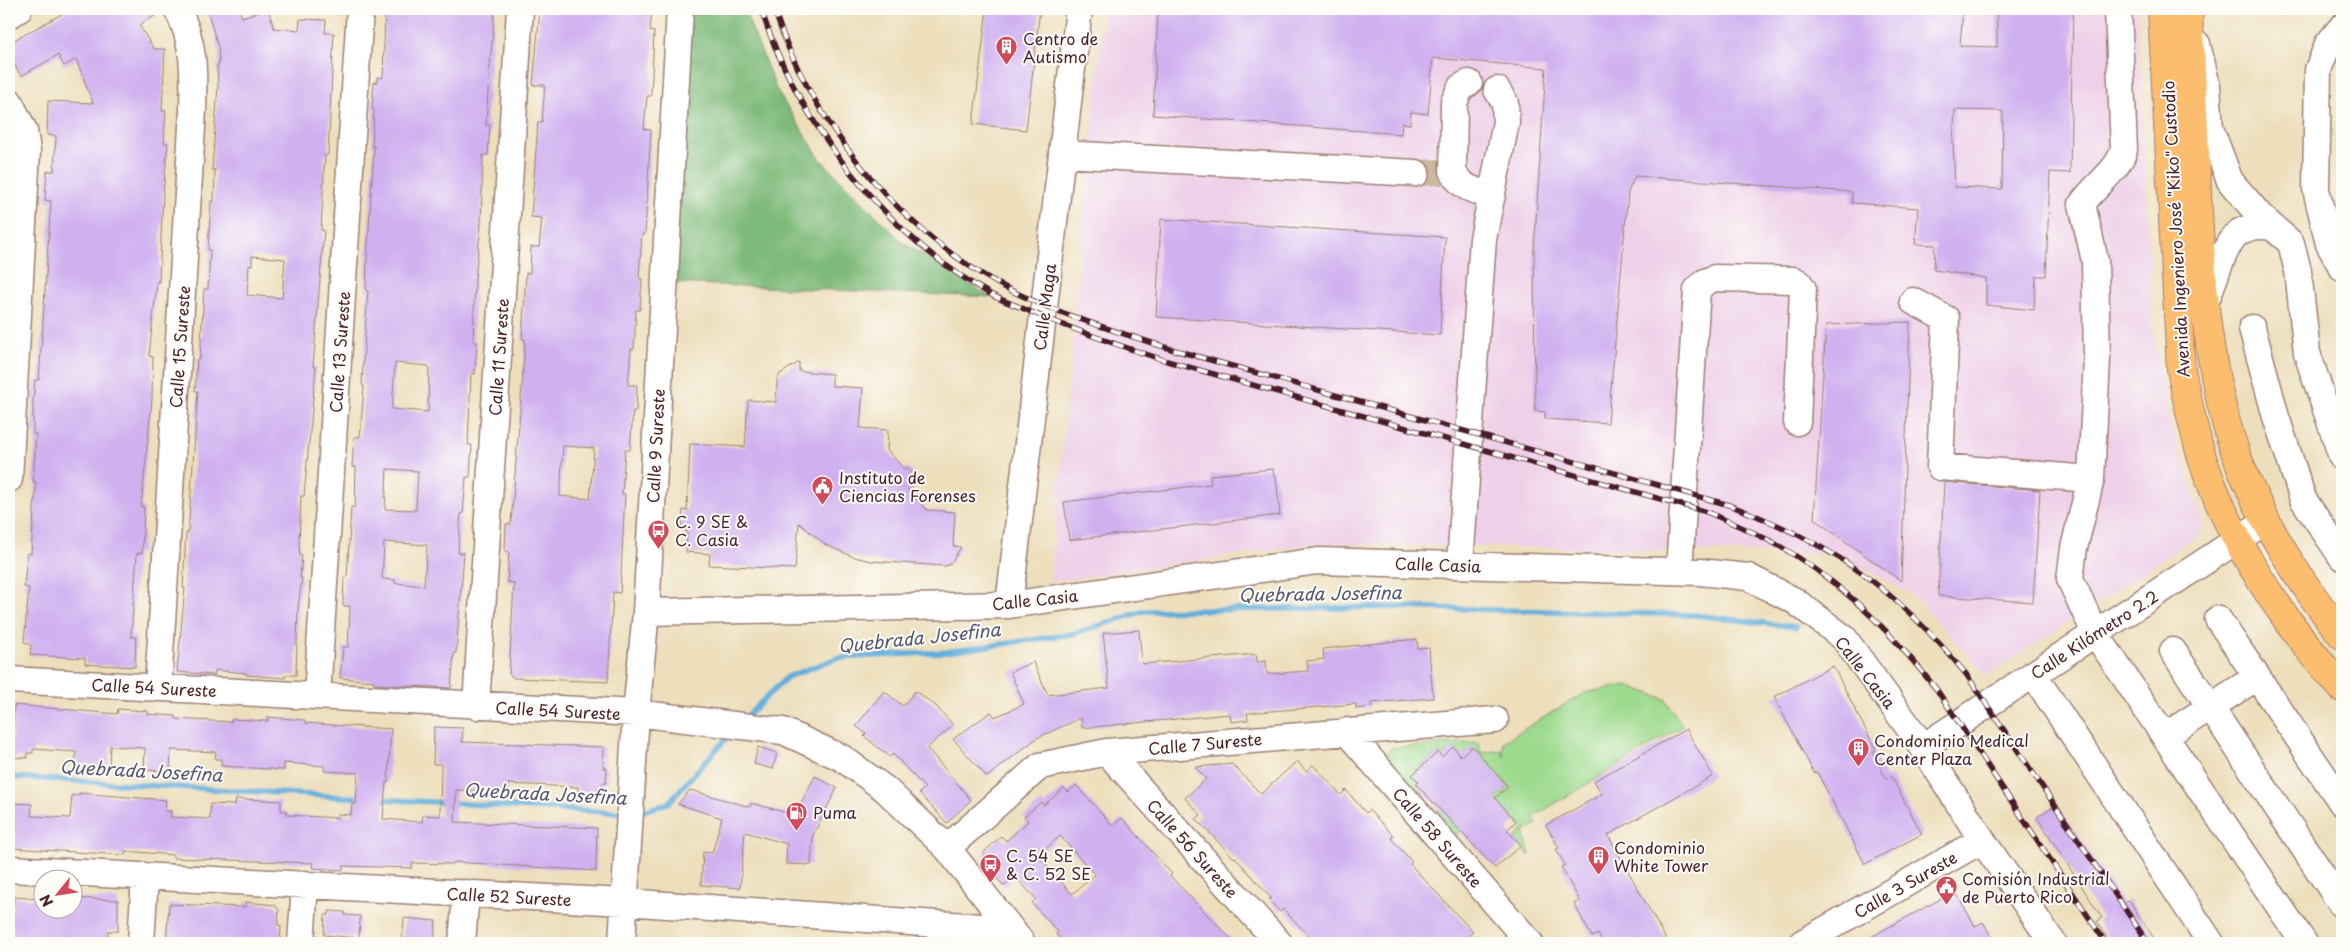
<svg xmlns="http://www.w3.org/2000/svg" width="2351" height="952" viewBox="0 0 2351 952" font-family="'Playpen Sans',sans-serif">
  <style>
    .built { fill: #eed0e8 }
    .green { fill: #9eda8e; stroke: #747c5c }
    .forest { fill: #7eba79; stroke: #646c52 }
    .lines { fill: none; stroke-linecap: round; stroke-linejoin: round }
    .stream { stroke: #62adda; stroke-width: 5.5 }
    .building { fill: #d0b1f0; fill-rule: evenodd }
    .minor-tunnel { stroke: #ccb99f; stroke-width: 26; stroke-dasharray: 26 13; stroke-linecap: butt }
    .minor-casing { stroke: #9c7f74; stroke-width: 29 }
    .major-casing { stroke: #9c7f74; stroke-width: 30 }
    .minor { stroke: #fff; stroke-width: 26 }
    .major { stroke: #fcbd6e; stroke-width: 28 }
    .rail-casing { stroke: #4a1f2b; stroke-width: 5.5 }
    .rail { stroke: #fdfcf7; stroke-width: 4; stroke-dasharray: 11; stroke-linecap: butt }
    .labels { text-anchor: middle; dominant-baseline: central; stroke-width: 4; stroke-linejoin: round; paint-order: stroke }
    .poi-label { font-size: 16px; fill: #4a1f2b; stroke: #fdfcf7; text-anchor: start }
    .street-label { font-size: 16px; fill: #4a1f2b; stroke: #fdfcf7 }
    .water-label { font-size: 18px; font-style: italic; fill: #545871; stroke: #fdfcf7 }
  </style>
  <rect width="100%" height="100%" fill="#fdfcf7"/>
  <filter id="ink" filterUnits="userSpaceOnUse"><feTurbulence type="fractalNoise" baseFrequency=".02" numOctaves="2"/><feDisplacementMap in="SourceGraphic" scale="10" xChannelSelector="R" yChannelSelector="G"/><feConvolveMatrix kernelMatrix="1 2 1 2 8 2 1 2 1" color-interpolation-filters="sRGB"/></filter>
  <filter id="wash" filterUnits="userSpaceOnUse"><feTurbulence type="fractalNoise" baseFrequency=".0096" numOctaves="4" result="noise"/><feDisplacementMap in="SourceGraphic" scale="20" xChannelSelector="R" yChannelSelector="G"/><feGaussianBlur stdDeviation="1.12" result="paint"/><feColorMatrix in="noise" values="0 0 0 0 0 0 0 0 0 0 0 0 0 0 0 0 0 1.4 0 .05"/><feComposite in="paint" operator="in"/></filter>
  <g filter="url(#wash)">
    <rect width="100%" height="100%" fill="#eddfbc"/>
    <path class="built" d="M1103 9H2138L2153 335 2170 424 2203 521 2199 535 1987 676 1913 595 1837 554 1317 543 1050 582Z"/>
    <path class="green" d="M1626 685 1665 699 1683 726 1533 817 1537 824 1524 832 1530 856 1515 839 1523 829 1507 811 1487 806 1509 786 1501 777 1487 790 1472 747 1461 756 1453 747 1442 757 1438 752 1412 774 1419 782 1417 784 1425 793 1418 799 1385 757 1391 748 1478 742 1481 753 1502 750 1504 757 1503 742 1584 693Z
      M1445 805 1460 831 1452 838 1433 816Z"/>
    <path class="forest" d="M688 9H744L777 91 821 160 902 242 990 297 672 283Z"/>
    <g class="lines">
      <path class="stream" d="M745 718 787 677 837 658 946 652 1073 634 1144 611 1393 607 1695 615 1796 627
        M9 777 362 798
        M379 799 624 813
        M636 812 644 811 668 803 732 732"/>
    </g>
    <g id="blocks">
      <path class="building" d="M71 9H162L163 11 139 25 154 49H165L162 111H166L164 143H168L163 194 159 282 157 281 149 356 153 357 152 400 141 507H144L142 553H137L131 637H136L135 667 85 664V658L30 655 31 645 24 642 29 588 24 587 27 553 31 554 36 482H33L36 434H33V401L35 380H39L51 201 45 200 47 171H54L56 136 47 135 48 101 93 103 76 59 64 66 58 55 21 76 9 56V43Z
        M220 9H239L242 17 268 9 274 28 299 30 300 19 326 20 325 33H334L328 155H325L321 230H324L313 367H316L304 496H301L299 544 300 556H302L300 578H302L298 608 296 675H285V678L246 675V673L215 670V675L177 672 185 588H183L186 533H188L191 493 198 391H195L197 359H200L204 289H208L210 250H208L211 201H214L215 170H212L218 85 217 65H219L218 47 208 12ZM252 256 285 259 282 298 247 295 249 265 252 266Z
        M385 9 459 11V9H495L489 76 486 125H490L488 155H483L481 225 475 279 473 341 477 342 475 374 471 373 468 445H472L470 477H466L463 514 461 513 458 553H464L456 653H454L451 688 374 684V681L340 678 343 647H348L350 606H343L344 577H347L351 507H355L356 467H352L354 437H360L364 386 362 385 363 363 368 291 366 290 367 259 374 146H372L374 110 372 109 374 82H377V77L383 78ZM395 363 429 366 428 412 392 409ZM387 469 418 471 416 510 385 509ZM384 542 427 545 424 586 395 583V580L382 579Z
        M540 9H652L650 31 654 32 651 96H647L644 129 651 130 645 234H642L639 278 642 279 640 310H636L634 349H631L628 385H637L636 411H633L630 450H625L622 494H625L620 593 613 592 608 682 514 678 509 674 514 583 507 582 509 552 505 551 506 524H511L522 386 525 339H522L526 273H530L531 247H539L542 218 531 217 538 122H542L545 85H533ZM563 446 594 448 590 499 560 496Z
        M987 9H1040L1026 130 973 124Z
        M1158 9H1963L1960 46 1997 47V9H2073L2070 173 2050 172 2046 276H2036L2034 310 1986 305V278L1934 270 1935 245 1915 244 1918 208 1852 203V192L1635 176 1628 192 1608 423 1545 419V412L1535 411 1534 249 1546 68 1433 58 1428 114 1411 112 1410 124 1402 123 1401 134 1153 115ZM1955 110 2003 111 2002 189 1955 187 1953 141Z
        M1161 219 1445 237 1440 335 1156 317Z
        M1910 322 1901 581 1814 519 1826 325Z
        M799 362V371L832 374V386L863 388 860 428 888 430 887 450 905 470 907 467 919 481 908 490 927 510 955 512 953 546 961 547 951 563 946 566 871 561 854 557 826 545 799 523 795 569 709 565 710 554 686 552 687 531 681 530 683 510 687 511 690 444 745 447 748 400 776 402 777 380 780 374Z
        M1273 469 1274 477H1276L1280 515 1069 540 1064 502 1211 484 1210 475Z
        M1944 482 2040 490 2033 602 1938 596Z
        M1139 630 1142 664 1256 654 1257 662 1266 661 1267 674 1308 671 1307 661 1324 659 1323 649 1417 639 1418 649 1429 648 1433 698 1371 703V707L1356 709V704L1247 713 1248 720 1231 722 1230 714 1082 728 1081 718 1037 738 987 777 953 739 991 712 995 717 1024 704 1010 672 1033 662 1048 695 1109 688 1103 633Z
        M1833 666 1876 750 1873 752 1886 779 1891 776 1922 834 1865 864 1817 772 1814 773 1774 697Z
        M884 691 903 706 915 691 936 706 953 725 927 748 971 800 947 823 919 793 925 788 893 754 890 757 864 736 866 734 856 726Z
        M14 705 117 714 118 709 148 711 147 714 176 716V719L231 722 232 719 268 721V717L305 720V723L391 729 388 783 386 782 383 819 422 822 423 815 440 816 441 764H433L434 727 463 728 462 742 604 747 603 768H607L606 783H603L602 788H598V799L578 798V787L508 784V792L456 790 455 822 597 828 596 871 454 862 453 864 412 863V868L343 866V870L312 868 313 863 173 858V855L125 851V855L9 848V803L32 804 31 816 70 818 72 795 79 796V793L166 800 165 811H171L170 817 210 819V804L235 805 236 799 266 800 281 801V811H287V815L338 818V814L351 815 352 804H356L358 773 324 771V766L284 763V770L221 766V759H215L216 752 171 750 170 771 144 770 145 748 110 746 109 768 75 766 76 752 33 749V753H27V758L11 757Z
        M1686 729 1713 776 1608 835 1668 943H1603L1598 934 1592 937 1574 904 1580 901 1561 867 1565 865 1556 849 1559 848 1546 825 1602 794 1594 781Z
        M1472 746 1508 787 1495 798 1516 821 1507 830 1521 845 1495 868 1416 784 1419 782 1412 775 1438 752 1442 757 1453 747 1461 756Z
        M758 747 777 753 773 769 754 764Z
        M1297 761 1306 771 1313 765 1341 795 1346 790 1366 813 1369 810 1394 836 1391 838 1412 862 1410 864 1473 932 1460 943H1316L1283 909 1280 912 1269 900 1271 898 1235 857 1234 858 1196 819 1201 815 1185 798 1206 779 1195 767 1232 764 1261 794Z
        M815 776 837 788 813 835 811 865 786 864 787 844 745 832 740 888 701 885 703 852 712 853 722 818 678 804 690 790 750 807 751 803 795 815Z
        M1076 785 1113 826 1122 818 1172 874 1170 876 1235 943H1064L1056 934 1058 932 1032 903 1036 899 1015 876 1004 886 984 864 989 859 983 853 1001 836 1006 841 1028 821 1024 817 1041 802 1044 805 1064 788 1068 792ZM1060 836 1095 875 1072 894 1038 856Z
        M2057 804 2123 905 2129 900 2157 943H2111L2097 921 2102 918 2037 817Z
        M1955 891 1975 926 1983 922 1991 936 1982 941 1984 943H1860Z
        M14 897 42 899V910H72V898L118 900V931H108L107 943H9V909H13Z
        M245 902 275 905 279 910 278 925 281 926 280 943 210 941V943H166L169 904 245 907Z
        M329 911 345 912V915L360 916 359 938 324 935 325 915H329Z
        M404 918 436 921 434 943H402Z"/>
    </g>
  </g>
  <g filter="url(#ink)">
    <use href="#blocks" fill-opacity="0" stroke="#9c7f74" stroke-width="1"/>
    <g class="lines">
      <path class="minor-tunnel" d="M1416 173 1444 172"/>
      <defs>
        <path id="minor" d="M2118 9 2124 150C2117 172 2095 185 2082 204L2095 261 2097 359 2091 479 2074 548 2070 579 2095 633 2304 943
          M9 15 19 9
          M2342 27 2328 44 2318 70 2316 189 2329 244 2342 267
          M2197 44 2207 86 2210 128 2230 181 2261 217 2291 243 2298 271 2307 353 2342 457
          M1469 83 1461 87 1454 102 1453 171C1459 188 1477 191 1492 196
          M9 101 24 131 27 151 9 479
          M1062 154 1416 173
          M1913 301 1946 319 1940 467 2091 479
          M2205 304C2211 288 2225 242 2238 233 2248 226 2261 225 2272 227
          M2252 328 2276 417 2303 499 2342 557
          M1460 564 1483 239 1506 122 1505 103 1497 90
          M1679 571 1697 290 1705 282 1715 278 1794 280 1799 283 1803 289 1797 422
          M1009 605 1079 9
          M646 612 1009 605 1318 561 1700 572 1748 577 1795 601 1844 638 1923 747 1982 840 2053 943
          M2218 619 2342 803
          M2173 651 2342 905
          M2033 674 2211 943
          M9 680 636 713 783 731 842 758 885 789 947 848 1022 943
          M158 688 193 110C194 74 195 41 177 9
          M317 696 360 9
          M476 706 520 9
          M1346 731 1530 943
          M2165 736 2257 677
          M1923 747 2266 521
          M1107 752 1279 943
          M947 848 1040 766 1107 752 1495 720
          M9 869 624 902 1009 929
          M141 943 145 876
          M301 943 305 884
          M462 943 466 893
          M622 943 636 713 646 612 680 9
          M1802 943 1982 840"/>
        <path id="major" d="M2162 9 2181 369C2187 400 2194 433 2204 464 2234 549 2283 621 2342 688
          M2188 9C2191 70 2194 132 2197 193 2201 275 2206 357 2230 436 2253 509 2294 575 2342 635"/>
      </defs>
      <use href="#minor" class="minor-casing"/>
      <use href="#major" class="major-casing"/>
      <use href="#minor" class="minor"/>
      <use href="#major" class="major"/>
      <defs>
        <path id="rail" d="M761 9C797 122 886 235 990 294 1002 301 1016 305 1029 311 1074 330 1120 346 1167 361L1707 512C1737 525 1768 538 1796 556 1852 592 1896 638 1937 690L2106 943
          M774 9C809 119 896 226 997 283 1047 311 1115 331 1171 349L1729 505C1833 544 1895 588 1966 674L2148 943"/>
      </defs>
      <use href="#rail" class="rail-casing"/>
      <use href="#rail" class="rail"/>
    </g>
  </g>
  <defs>
    <symbol id="building-pin" viewBox="-11 -11 22 30"><path d="M0 17L-7.5 6A9.5 9.5 0 1 1 7.5 6Z" fill="#d1495b" stroke="#fdfcf7"/><path d="M-4-6H4V6H1V3H-1V6H-4ZM-2.5-4.3h1.7v1.8h-1.7ZM.8-4.3h1.7v1.8H.8ZM-2.5-1h1.7V.8h-1.7ZM.8-1h1.7V.8H.8Z" fill="#fff"/></symbol>
    <symbol id="civic-pin" viewBox="-11 -11 22 30"><path d="M0 17L-7.5 6A9.5 9.5 0 1 1 7.5 6Z" fill="#d1495b" stroke="#fdfcf7"/><path d="M-.6-6.5H3V-4.5H.6V-3L4-1V1h2V6H-6V1h2V-1L-.6-3ZM-1.2 2.5V6h2.4V2.5Z" fill="#fff"/></symbol>
    <symbol id="bus-pin" viewBox="-11 -11 22 30"><path d="M0 17L-7.5 6A9.5 9.5 0 1 1 7.5 6Z" fill="#d1495b" stroke="#fdfcf7"/><path d="M-5-6H5V4H4V6H2V4H-2V6H-4V4H-5ZM-3.5-4V0h7V-4ZM-3.5 1.2v1.5H-2V1.2ZM2 1.2v1.5H3.5V1.2Z" fill="#fff"/></symbol>
    <symbol id="fuel-pin" viewBox="-11 -11 22 30"><path d="M0 17L-7.5 6A9.5 9.5 0 1 1 7.5 6Z" fill="#d1495b" stroke="#fdfcf7"/><path d="M-5.5-6h7V0h2V4h1.3V-2.5L3-4.5l.8-.8L6-3V5H2.5V1h-1V6h-7ZM-4.2-4.7v3.2H.2V-4.7Z" fill="#fff"/></symbol>
  </defs>
  <g fill-rule="evenodd">
    <use href="#building-pin" x="994" y="34" width="25" height="34"/>
    <use href="#civic-pin" x="810" y="474" width="25" height="34"/>
    <use href="#bus-pin" x="646" y="518" width="25" height="34"/>
    <use href="#building-pin" x="1846" y="736" width="25" height="34"/>
    <use href="#fuel-pin" x="784" y="800" width="25" height="34"/>
    <use href="#building-pin" x="1586" y="844" width="25" height="34"/>
    <use href="#bus-pin" x="978" y="852" width="25" height="34"/>
    <use href="#civic-pin" x="1934" y="874" width="25" height="34"/>
  </g>
  <g class="labels">
    <g class="poi-label">
      <text x="1023" y="38">Centro de<tspan x="1023" dy="18">Autismo</tspan></text>
      <text x="839" y="477">Instituto de<tspan x="839" dy="18">Ciencias Forenses</tspan></text>
      <text x="675" y="521">C. 9 SE &amp;<tspan x="675" dy="18">C. Casia</tspan></text>
      <text x="1874" y="740">Condominio Medical<tspan x="1874" dy="18">Center Plaza</tspan></text>
      <text x="813" y="812">Puma</text>
      <text x="1614" y="847">Condominio<tspan x="1614" dy="18">White Tower</tspan></text>
      <text x="1006" y="855">C. 54 SE<tspan x="1006" dy="18">&amp; C. 52 SE</tspan></text>
      <text x="1962" y="878">Comisión Industrial<tspan x="1962" dy="18">de Puerto Rico</tspan></text>
    </g>
    <g class="street-label">
      <text transform="translate(2175 229) rotate(-93)">Avenida Ingeniero José "Kiko" Custodio</text>
      <text transform="translate(1044 307) rotate(-83)">Calle Maga</text>
      <text transform="translate(179 347) rotate(-86)">Calle 15 Sureste</text>
      <text transform="translate(339 352) rotate(-86)">Calle 13 Sureste</text>
      <text transform="translate(498 357) rotate(-86)">Calle 11 Sureste</text>
      <text transform="translate(655 446) rotate(-87)">Calle 9 Sureste</text>
      <text transform="translate(1438 564) rotate(2)">Calle Casia</text>
      <text transform="translate(1035 599) rotate(-6)">Calle Casia</text>
      <text transform="translate(2094 634) rotate(-33)">Calle Kilómetro 2.2</text>
      <text transform="translate(1866 672) rotate(52)">Calle Casia</text>
      <text transform="translate(154 687) rotate(3)">Calle 54 Sureste</text>
      <text transform="translate(558 710) rotate(3)">Calle 54 Sureste</text>
      <text transform="translate(1205 743) rotate(-5)">Calle 7 Sureste</text>
      <text transform="translate(1438 837) rotate(49)">Calle 58 Sureste</text>
      <text transform="translate(1193 848) rotate(48)">Calle 56 Sureste</text>
      <text transform="translate(1905 884) rotate(-30)">Calle 3 Sureste</text>
      <text transform="translate(509 896) rotate(3)">Calle 52 Sureste</text>
    </g>
    <g class="water-label">
      <text transform="translate(1320 593) rotate(-1)">Quebrada Josefina</text>
      <text transform="translate(919 637) rotate(-6)">Quebrada Josefina</text>
      <text transform="translate(141 770) rotate(3)">Quebrada Josefina</text>
      <text transform="translate(545 793) rotate(3)">Quebrada Josefina</text>
    </g>
  </g>
  <rect width="2351" height="952" fill="none" stroke="#fdfcf7" stroke-width="30"/>
  <g transform="translate(58 894) rotate(240)"><circle r="24" fill="#fdfcf7" stroke="#b5a4a5"/>
  <path d="M0-4L9 19L0 12L-9 19Z" fill="#d1495b"/>
  <text y="-8" font-size="14" font-weight="bold" text-anchor="middle" fill="#4a1f2b">N</text>
  </g>
</svg>
